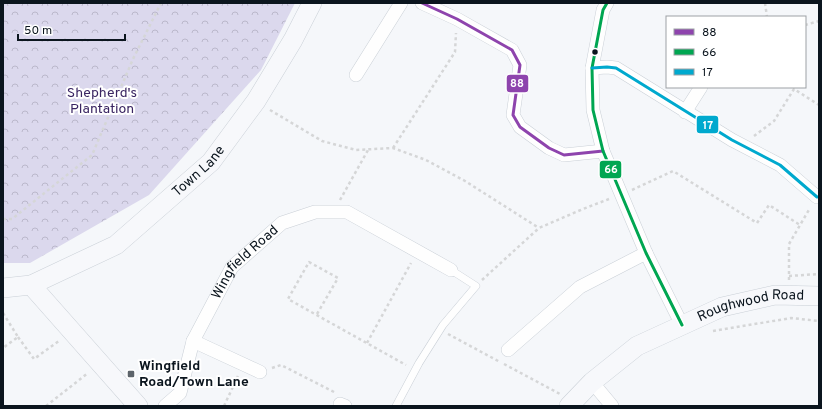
<svg xmlns="http://www.w3.org/2000/svg" width="822" height="409" viewBox="0 0 822 409" font-family="Overpass,sans-serif">
  <style>
    .forest { fill: url(#forest-crowns) }
    .lines { fill: none; stroke-linecap: round; stroke-linejoin: round }
    .lane-casing { stroke: #cad0d7; stroke-width: 8 }
    .street-casing { stroke: #cad0d7; stroke-width: 14 }
    .secondary-casing { stroke: #cad0d7; stroke-width: 20 }
    .path { stroke: #d5d6d7; stroke-width: 2.5; stroke-dasharray: 3 3; stroke-linecap: butt }
    .lane { stroke: #fefefe; stroke-width: 7 }
    .street { stroke: #fefefe; stroke-width: 13 }
    .secondary { stroke: #f7f8fb; stroke-width: 19 }
    .bus-1-casing { stroke: #fff; stroke-width: 6 }
    .bus-2-casing { stroke: #fff; stroke-width: 6 }
    .bus-3-casing { stroke: #fff; stroke-width: 6 }
    .bus-1 { stroke: #8e44ad; stroke-width: 3 }
    .bus-2 { stroke: #00a651; stroke-width: 3 }
    .bus-3 { stroke: #00a9ce; stroke-width: 3 }
    .bus-dot { fill: #0b151e; stroke: #fff; stroke-width: 1.5 }
    .poi-dot { fill: #5d646b; stroke: #fff; stroke-width: 1.5 }
    .labels { text-anchor: middle; dominant-baseline: central; stroke-width: 4; stroke-linejoin: round; paint-order: stroke }
    .park-label { font-size: 14px; fill: #3a2562; stroke: #fff }
    .street-label { font-size: 14px; fill: #0b151e; stroke: #fff }
    .poi-label { font-size: 14px; font-weight: bold; fill: #0b151e; stroke: #fff; text-anchor: start }
    .line-badge { stroke: #fff; stroke-width: 1.5 }
    .badge-label { font-size: 11px; text-anchor: middle; font-weight: bold; fill: #fff }
  </style>
  <defs>
    <pattern id="forest-crowns" width="20" height="18" patternUnits="userSpaceOnUse"><rect width="20" height="18" fill="#dbd8ed"/><path d="M2 6a3 3 0 1 1 6 0M12 15a3 3 0 1 1 6 0" fill="none" stroke="#bbb8cb"/></pattern>
  </defs>
  <rect width="100%" height="100%" fill="#f5f7fa"/>
  <path class="forest" d="M3 3H295L261 70 149 195 30 263H3Z"/>
  <g class="lines">
    <defs>
      <path id="lane" d="M396 406 419 363 443 325 476 286 451 270"/>
      <g id="street">
        <path d="M422 3 457 19 512 50 520 65 513 115 520 127 549 148 564 155 603 151"/>
        <path d="M607 3 603 10 592 68 593 110 603 151 646 253 682 325"/>
        <path d="M592 68 607 67 616 68 732 140 780 165 817 197"/>
        <path d="M356 75 401 3"/>
        <path d="M685 112 701 87"/>
        <path d="M193 341 260 372"/>
        <path d="M508 350 580 287 646 253"/>
        <path d="M592 382 612 406"/>
        <path d="M340 404 345 406"/>
        <path id="s1" d="M165 406 180 393 193 341 232 267 282 223 315 212H347L451 270"/>
      </g>
      <g id="secondary">
        <path d="M31 285 138 406"/>
        <path id="s2" d="M3 288 31 285 116 245 211 162 256 101 293 40 312 3"/>
        <path id="s3" d="M569 406 592 382 637 346 722 307 775 295 819 296"/>
      </g>
    </defs>
    <use href="#lane" class="lane-casing"/>
    <use href="#street" class="street-casing"/>
    <use href="#secondary" class="secondary-casing"/>
    <path class="path" d="M765 3 767 17
      M805 25 819 21
      M270 110 322 141 356 150 393 148 426 160 465 181 539 228
      M754 136 774 121 794 89 819 105
      M393 148 455 52 456 33
      M632 190 673 171 757 223 769 205 800 225
      M340 200 368 150
      M3 219H12L92 155 133 59 161 3
      M789 276 819 274
      M482 280 539 228 583 209 609 199
      M789 280V244L810 208
      M3 313 18 337 3 348
      M317 314 338 278 309 262 288 299 406 365
      M713 331 791 318 819 321
      M448 334 500 362
      M18 337 34 359 59 341
      M367 343 411 263
      M504 364 560 394
      M272 368 281 365 336 393
      M46 406 88 373
      M224 406 238 376"/>
    <use href="#lane" class="lane"/>
    <use href="#street" class="street"/>
    <use href="#secondary" class="secondary"/>
    <defs>
      <path id="bus-1" d="M422 3 457 19 512 50 520 65 513 115 520 127 549 148 564 155 603 151"/>
      <path id="bus-2" d="M607 3 603 10 592 68 593 110 603 151 646 253 682 325"/>
      <path id="bus-3" d="M592 68 607 67 616 68 732 140 780 165 817 197"/>
    </defs>
    <use href="#bus-1" class="bus-1-casing"/>
    <use href="#bus-2" class="bus-2-casing"/>
    <use href="#bus-3" class="bus-3-casing"/>
    <use href="#bus-1" class="bus-1"/>
    <use href="#bus-2" class="bus-2"/>
    <use href="#bus-3" class="bus-3"/>
  </g>
  <circle class="bus-dot" cx="595" cy="52" r="3.5"/>
  <rect class="poi-dot" x="127" y="370" width="8" height="8" rx="2"/>
  <g class="labels">
    <g class="park-label">
      <text x="102" y="93">Shepherd's<tspan x="102" dy="16">Plantation</tspan></text>
    </g>
    <g class="street-label">
      <text stroke="none"><textPath href="#s2" startOffset="233">Town Lane</textPath></text>
      <text stroke="none"><textPath href="#s1" startOffset="169">Wingfield Road</textPath></text>
      <text stroke="none"><textPath href="#s3" startOffset="213">Roughwood Road</textPath></text>
    </g>
    <g class="poi-label">
      <text x="139" y="366">Wingfield<tspan x="139" dy="16">Road/Town Lane</tspan></text>
    </g>
  </g>
  <g class="line-badge">
    <rect x="506" y="74" width="23" height="19" rx="4" fill="#8e44ad"/>
    <rect x="696" y="115" width="23" height="19" rx="4" fill="#00a9ce"/>
    <rect x="599" y="160" width="23" height="19" rx="4" fill="#00a651"/>
  </g>
  <g class="badge-label">
    <text x="517" y="87">88</text>
    <text x="708" y="129">17</text>
    <text x="611" y="173">66</text>
  </g>
  <rect width="822" height="409" fill="none" stroke="#0b151e" stroke-width="8"/>
  <rect x="666" y="16" width="140" height="72" fill="#ffffff" stroke="#9da1a5"/>
  <rect x="674" y="29" width="20" height="6" fill="#8e44ad" stroke="#9da1a5"/>
  <text x="702" y="36" font-size="12" fill="#0b151e">88</text>
  <rect x="674" y="49" width="20" height="6" fill="#00a651" stroke="#9da1a5"/>
  <text x="702" y="56" font-size="12" fill="#0b151e">66</text>
  <rect x="674" y="69" width="20" height="6" fill="#00a9ce" stroke="#9da1a5"/>
  <text x="702" y="76" font-size="12" fill="#0b151e">17</text>
  <path d="M18 34v6h107v-6" fill="none" stroke="#0b151e" stroke-width="2"/>
  <text x="24" y="34" font-size="12" fill="#0b151e" stroke="#ffffff" stroke-width="3" paint-order="stroke">50 m</text>
</svg>
